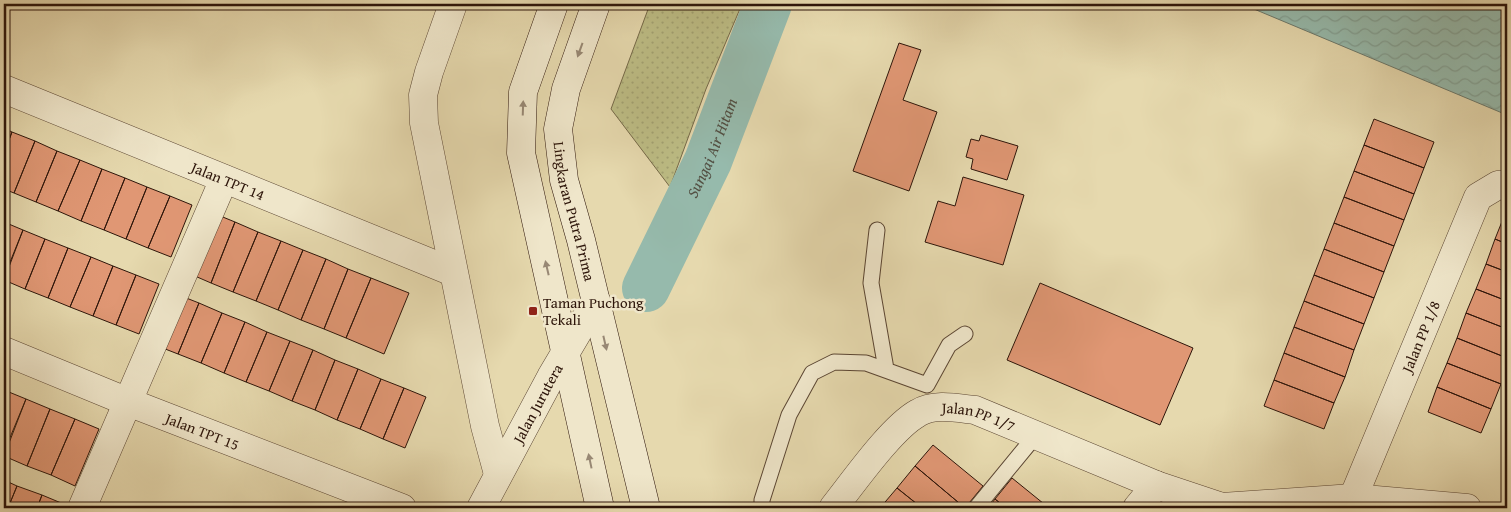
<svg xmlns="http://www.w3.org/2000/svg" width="1511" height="512" viewBox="0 0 1511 512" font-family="'Gentium Book Plus',serif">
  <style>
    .grass { fill: url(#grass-dots); stroke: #756948 }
    .water { fill: url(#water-waves); stroke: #6c786b }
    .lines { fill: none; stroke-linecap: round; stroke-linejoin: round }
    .river { stroke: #96baac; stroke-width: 48 }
    .building { fill: #e09774; stroke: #2d150a }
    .service-casing { stroke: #5b4633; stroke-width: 17 }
    .minor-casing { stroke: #5b4633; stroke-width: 29 }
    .secondary-casing { stroke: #2d150a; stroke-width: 29 }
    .service { stroke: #efe6ca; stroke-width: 15 }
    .minor { stroke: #efe6ca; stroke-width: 28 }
    .secondary { stroke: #efe6ca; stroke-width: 28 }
    .oneway { fill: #988874 }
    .poi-dot { fill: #8f2418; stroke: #efe6ca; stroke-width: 2 }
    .labels { text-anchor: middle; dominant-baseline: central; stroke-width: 5; stroke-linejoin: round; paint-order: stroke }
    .street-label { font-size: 15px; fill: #2d150a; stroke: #efe6ca }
    .poi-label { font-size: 15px; fill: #2d150a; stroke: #efe6ca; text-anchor: start }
    .water-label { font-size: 16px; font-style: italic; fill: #524f43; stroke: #efe6ca }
  </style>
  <defs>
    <pattern id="grass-dots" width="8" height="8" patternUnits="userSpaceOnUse" patternTransform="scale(1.25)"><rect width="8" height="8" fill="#bdbd85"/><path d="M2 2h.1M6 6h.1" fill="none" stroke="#a3a272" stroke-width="1.8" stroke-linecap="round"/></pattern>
    <pattern id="water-waves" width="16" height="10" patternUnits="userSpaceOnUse" patternTransform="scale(1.25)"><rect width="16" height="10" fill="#96baac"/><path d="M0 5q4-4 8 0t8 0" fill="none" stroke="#829f93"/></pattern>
  </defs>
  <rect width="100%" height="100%" fill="#e6d9ae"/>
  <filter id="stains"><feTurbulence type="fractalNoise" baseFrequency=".004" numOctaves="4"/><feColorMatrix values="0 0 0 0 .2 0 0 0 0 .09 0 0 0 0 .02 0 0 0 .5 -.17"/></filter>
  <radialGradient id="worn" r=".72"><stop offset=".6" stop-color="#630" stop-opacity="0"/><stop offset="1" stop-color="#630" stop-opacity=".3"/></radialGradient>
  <path class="grass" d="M650 4H742L706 89 670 187 611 109Z"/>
  <path class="water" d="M1242 4H1507V115Z"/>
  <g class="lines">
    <path class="river" id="s1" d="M646 288 708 161 768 4"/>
  </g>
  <path class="building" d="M899 43 921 50 903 100 937 112 909 191 853 171Z
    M1374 119 1434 142 1424 168 1364 145Z
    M4 128 12 132 4 153Z
    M12 132 35 141 14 193 4 189V153Z
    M981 135 1018 146 1007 180 971 169 973 159 966 157 971 139 979 141Z
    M35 141 57 151 36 202 14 193Z
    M1364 145 1424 168 1414 194 1354 171Z
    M57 151 80 160 58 211 36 202Z
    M80 160 102 169 81 221 58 211Z
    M102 169 125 178 104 230 81 221Z
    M1354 171 1414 194 1404 220 1344 197Z
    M963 177 1024 195 1003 265 925 242 938 201 955 206Z
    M125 178 147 187 126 239 104 230Z
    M147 187 170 196 148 248 126 239Z
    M170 196 192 205 171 257 148 248Z
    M1344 197 1404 220 1394 246 1334 223Z
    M213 213 235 222 211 283 188 273Z
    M1505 214 1507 215V244L1495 239Z
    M4 222 23 230 4 277Z
    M235 222 258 232 233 292 211 283Z
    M1334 223 1394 246 1384 272 1324 249Z
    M23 230 45 239 25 289 4 280Z
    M258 232 281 241 256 301 233 292Z
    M45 239 68 248 48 298 25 289Z
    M1495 239 1507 244V272L1486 264Z
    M281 241 303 250 278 310 256 301Z
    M68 248 91 257 70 307 48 298Z
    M1324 249 1384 272 1374 298 1314 275Z
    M303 250 326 259 301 320 278 310Z
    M91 257 113 266 93 316 70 307Z
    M326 259 348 269 324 329 301 320Z
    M1486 264 1507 272V301L1476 289Z
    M113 266 136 275 116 325 93 316Z
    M348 269 371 278 346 338 324 329Z
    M136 275 159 284 139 334 116 325Z
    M1314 275 1374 298 1364 324 1304 301Z
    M371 278 409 293 384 354 346 338Z
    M1040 283 1193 348 1160 425 1007 360Z
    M1476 289 1507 301V329L1466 313Z
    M176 294 199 303 178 354 155 345Z
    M1304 301 1364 324 1354 350 1294 327Z
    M199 303 222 313 201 363 178 354Z
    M222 313 245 322 224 373 201 363Z
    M1466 313 1507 329V358L1457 338Z
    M245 322 267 332 246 382 224 373Z
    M1294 327 1354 350 1345 377 1284 353Z
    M267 332 290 341 269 391 246 382Z
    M1457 338 1507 358V367L1501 384 1447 363Z
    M290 341 313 350 292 401 269 391Z
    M313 350 335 360 315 410 292 401Z
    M1284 353 1345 377 1334 403 1274 380Z
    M335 360 358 369 337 420 315 410Z
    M1447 363 1501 384 1491 409 1437 387Z
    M358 369 381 379 360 429 337 420Z
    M381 379 404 388 383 439 360 429Z
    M1274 380 1334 403 1324 429 1264 406Z
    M1437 387 1491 409 1481 433 1428 412Z
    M404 388 426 397 405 448 383 439Z
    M4 390 26 399 4 452Z
    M26 399 50 409 27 466 4 456Z
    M50 409 75 419 51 475 27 466Z
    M75 419 99 429 75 486 51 475Z
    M933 445 983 486 965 508 915 466Z
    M915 466 965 508H922L897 488Z
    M1012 478 1049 508H1006L995 499Z
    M4 480 17 486 8 508H4Z
    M17 486 42 495 37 508H8Z
    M897 488 922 508H880Z
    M42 495 66 505 65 508H37Z
    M995 499 1006 508H988Z"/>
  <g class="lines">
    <defs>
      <path id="service" d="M877 230 871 283 886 369
        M762 508V500L789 415 812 373 834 362 866 363 927 385 949 345 965 334
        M976 508 1036 435"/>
      <g id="minor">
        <path d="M453 4 429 72 423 95 424 123 485 426 498 474"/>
        <path id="s2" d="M4 89 453 272"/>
        <path id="s3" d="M4 351 128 402 402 508"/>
        <path id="s4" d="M1353 498 1478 197 1498 185 1507 184"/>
        <path d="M82 508 224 179"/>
        <path id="s5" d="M481 508 551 377 596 301"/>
        <path id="s6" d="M833 508C853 483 891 428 918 413 934 403 957 408 975 410L1156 485 1222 507 1353 498 1467 508"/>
        <path d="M1137 508 1156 485"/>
      </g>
      <g id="secondary">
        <path d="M554 4 523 92 521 153 600 508"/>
        <path id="s7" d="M596 4 566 89 558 129 564 180 581 240 646 508"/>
      </g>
    </defs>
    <use href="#service" class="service-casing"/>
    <use href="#minor" class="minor-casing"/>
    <use href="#secondary" class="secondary-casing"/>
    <use href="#service" class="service"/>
    <use href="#minor" class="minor"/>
    <use href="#secondary" class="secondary"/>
  </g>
  <defs><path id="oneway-solid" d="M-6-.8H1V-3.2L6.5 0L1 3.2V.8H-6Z" transform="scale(1.25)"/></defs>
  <g class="oneway">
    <use href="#oneway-solid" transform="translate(580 50) rotate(110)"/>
    <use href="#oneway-solid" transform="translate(523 108) rotate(-88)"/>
    <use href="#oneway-solid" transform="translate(547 268) rotate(-103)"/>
    <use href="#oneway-solid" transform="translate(605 343) rotate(77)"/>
    <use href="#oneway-solid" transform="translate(590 461) rotate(-102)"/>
  </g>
  <rect class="poi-dot" x="528" y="306" width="10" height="10" rx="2.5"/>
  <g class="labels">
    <g class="street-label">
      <text stroke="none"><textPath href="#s2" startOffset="242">Jalan TPT 14</textPath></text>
      <text stroke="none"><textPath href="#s7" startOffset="215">Lingkaran Putra Prima</textPath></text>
      <text stroke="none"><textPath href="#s4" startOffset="175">Jalan PP 1/8</textPath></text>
      <text stroke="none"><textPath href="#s5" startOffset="119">Jalan Jurutera</textPath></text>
      <text stroke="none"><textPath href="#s6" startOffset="191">Jalan PP 1/7</textPath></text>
      <text stroke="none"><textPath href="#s3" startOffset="214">Jalan TPT 15</textPath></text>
    </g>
    <g class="poi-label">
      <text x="543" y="302">Taman Puchong<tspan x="543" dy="17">Tekali</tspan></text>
    </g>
    <g class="water-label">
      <text stroke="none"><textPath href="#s1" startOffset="155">Sungai Air Hitam</textPath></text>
    </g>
  </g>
  <rect width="1511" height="512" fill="none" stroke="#e6d9ae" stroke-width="20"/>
  <rect x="5" y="5" width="1501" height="502" fill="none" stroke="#2d150a" stroke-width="2.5"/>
  <rect x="10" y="10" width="1491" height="492" fill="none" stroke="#2d150a"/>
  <rect width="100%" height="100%" filter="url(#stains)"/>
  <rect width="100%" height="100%" fill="url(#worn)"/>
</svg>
